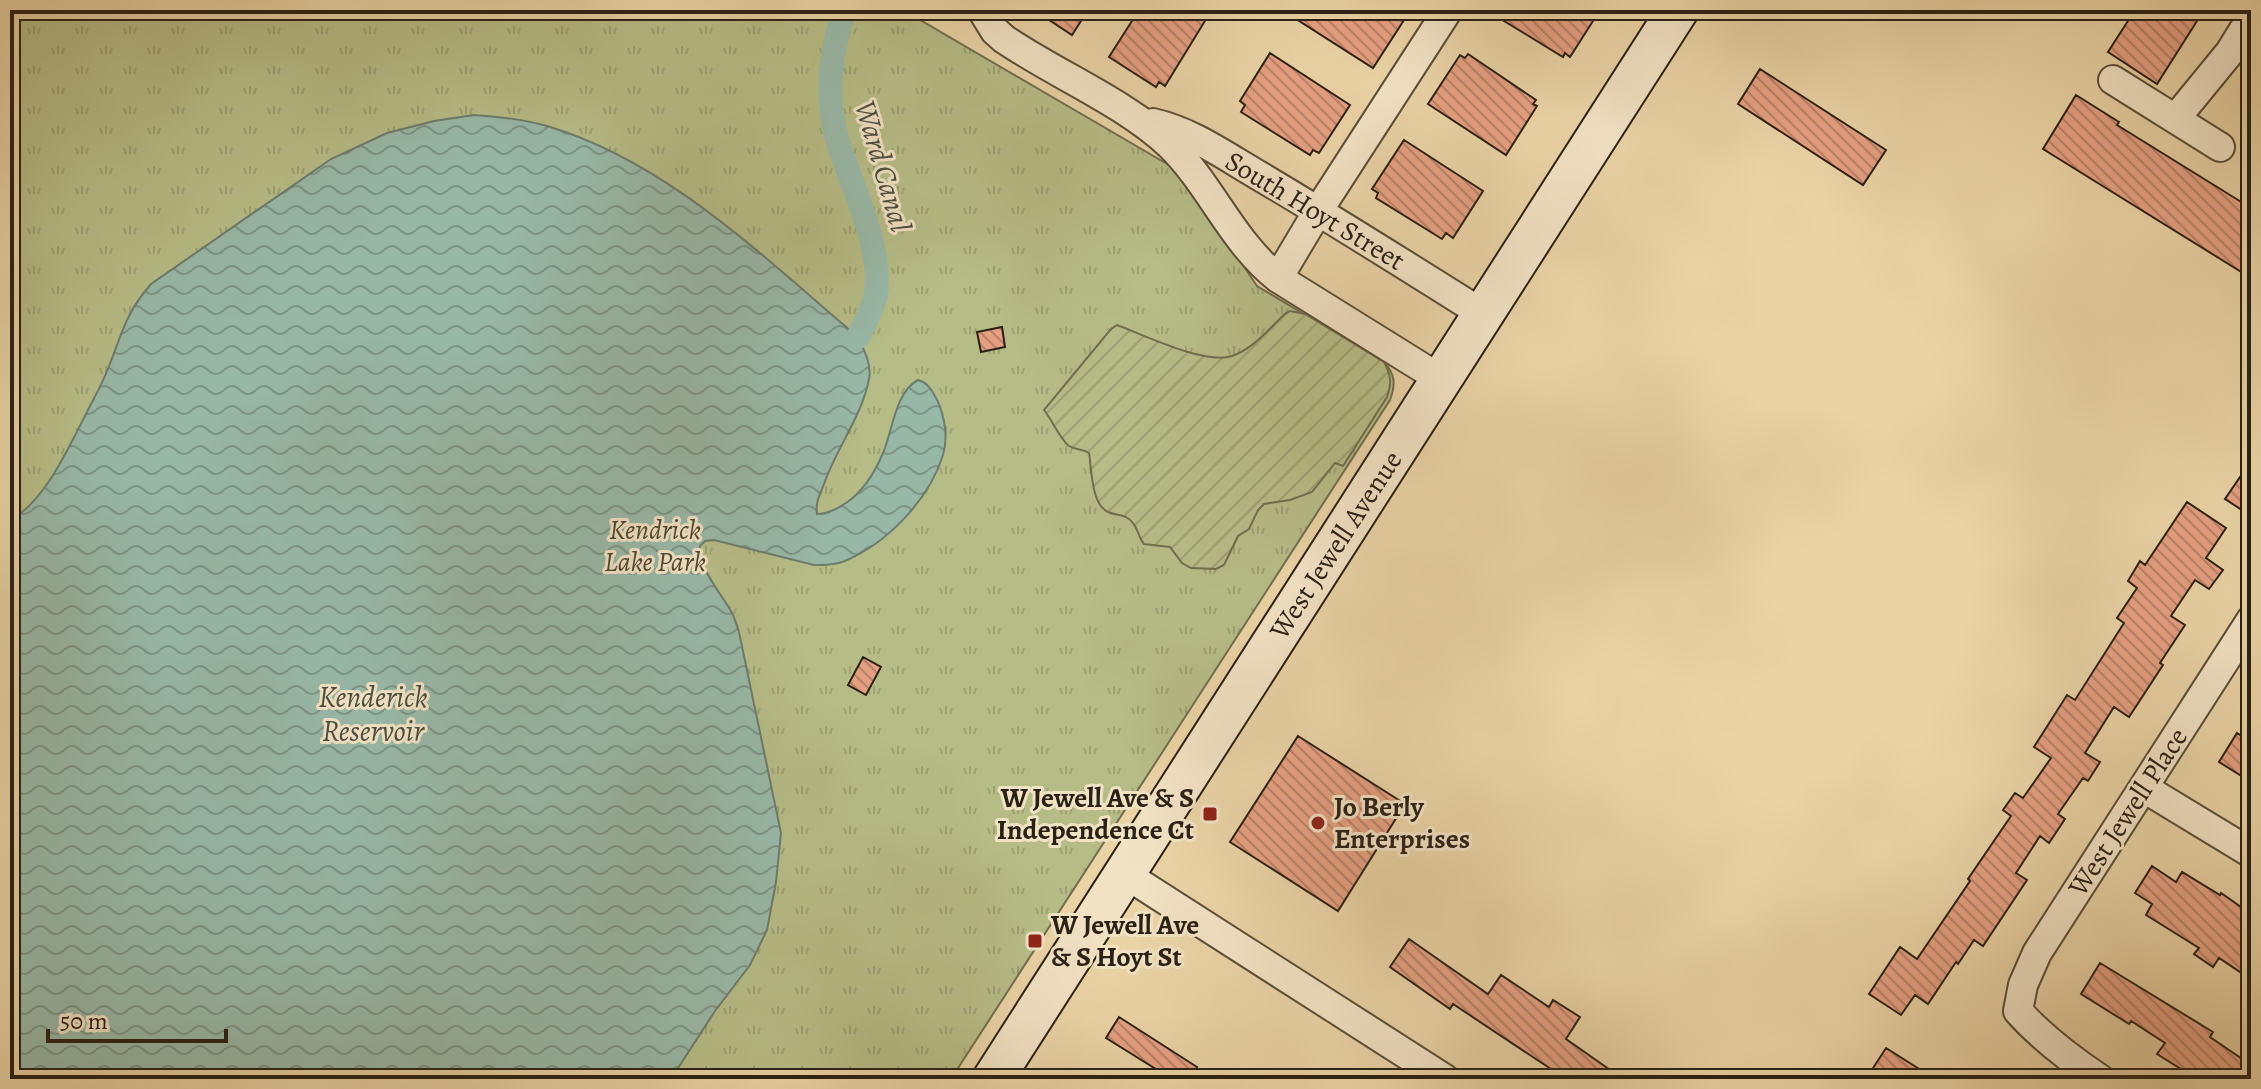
<svg xmlns="http://www.w3.org/2000/svg" width="2261" height="1089" viewBox="0 0 2261 1089" font-family="Alegreya,serif">
  <style>
    .park { fill: url(#park-tufts); stroke: #706e4e; stroke-width: 2 }
    .garden { fill: url(#garden-furrows); stroke: #706e4e; stroke-width: 2 }
    .water { fill: url(#water-waves); stroke: #6c7c6d; stroke-width: 2 }
    .lines { fill: none; stroke-linecap: round; stroke-linejoin: round }
    .canal { stroke: #98b8a7; stroke-width: 24 }
    .building { fill: url(#building-back-hatch); stroke: #2a2115; stroke-width: 2 }
    .street-casing { stroke: #5a4e39; stroke-width: 32 }
    .secondary-casing { stroke: #2a2115; stroke-width: 44 }
    .street { stroke: #f1e2c4; stroke-width: 28 }
    .secondary { stroke: #f1e2c4; stroke-width: 40 }
    .poi-dot { fill: #8f2418; stroke: #f1e2c4; stroke-width: 3 }
    .labels { text-anchor: middle; dominant-baseline: central; stroke-width: 6; stroke-linejoin: round; paint-order: stroke }
    .street-label { font-size: 28px; fill: #2a2115; stroke: #f1e2c4 }
    .park-label { font-size: 28px; font-style: italic; fill: #4d4831; stroke: #f1e2c4 }
    .poi-label { font-size: 28px; font-weight: bold; fill: #2a2115; stroke: #f1e2c4; text-anchor: start }
    .water-label { font-size: 30px; font-style: italic; fill: #4b4e41; stroke: #f1e2c4 }
  </style>
  <defs>
    <pattern id="park-tufts" width="24" height="20" patternUnits="userSpaceOnUse" patternTransform="scale(2)"><rect width="24" height="20" fill="#b6bc86"/><path d="M3 7l-1-3M5 7V3M7 7l1-3M15 17l-1-3M17 17v-4M19 17l1-3" fill="none" stroke="#9da173"/></pattern>
    <pattern id="garden-furrows" width="10" height="10" patternUnits="userSpaceOnUse" patternTransform="scale(2)"><rect width="10" height="10" fill="#b6bc86"/><path d="M-1 1l2-2M0 10L10 0M9 11l2-2" fill="none" stroke="#9da173"/></pattern>
    <pattern id="water-waves" width="16" height="10" patternUnits="userSpaceOnUse" patternTransform="scale(2)"><rect width="16" height="10" fill="#98b8a7"/><path d="M0 5q4-4 8 0t8 0" fill="none" stroke="#7c9587"/></pattern>
    <pattern id="building-back-hatch" width="6" height="6" patternUnits="userSpaceOnUse" patternTransform="scale(2)"><rect width="6" height="6" fill="#e5a081"/><path d="M-1 5l2 2M0 0l6 6M5-1l2 2" fill="none" stroke="#ba8268"/></pattern>
  </defs>
  <rect width="100%" height="100%" fill="#ead3a5"/>
  <filter id="stains"><feTurbulence type="fractalNoise" baseFrequency=".0025" numOctaves="4"/><feColorMatrix values="0 0 0 0 .2 0 0 0 0 .09 0 0 0 0 .02 0 0 0 .5 -.17"/></filter>
  <radialGradient id="worn" r=".72"><stop offset=".6" stop-color="#630" stop-opacity="0"/><stop offset="1" stop-color="#630" stop-opacity=".3"/></radialGradient>
  <path class="park" d="M10 10H903L1174 168 1187 181 1257 286 1384 362C1395 374 1396 384 1390 400L951 1079H10Z"/>
  <path class="garden" d="M1290 311 1305 314 1384 362C1391 375 1392 383 1387 397L1343 466 1335 463 1312 492 1290 500 1264 504 1258 510 1249 529 1238 536 1224 565 1216 569 1191 568 1182 563 1170 547 1144 544C1138 537 1138 528 1132 522 1126 514 1117 516 1108 512 1091 504 1092 470 1089 453 1083 449 1076 450 1069 446 1061 440 1052 420 1044 410L1111 329 1117 325C1144 335 1205 365 1232 356 1255 348 1269 328 1286 313Z"/>
  <path class="water" d="M474 115C499 117 523 119 547 126 668 162 763 257 858 337 864 350 872 365 869 379 862 416 836 449 824 484 820 494 815 503 817 514 828 514 837 509 846 503 864 491 875 472 883 453 893 430 895 392 918 380 929 383 933 392 938 402 945 418 948 438 943 455 929 500 887 543 845 561 835 565 825 565 814 565L714 540 705 541 700 546C700 572 720 591 732 613 735 619 737 626 739 632L781 833 776 882 767 930 750 965 715 1011 671 1079H10V521C46 499 66 452 85 416 92 401 101 387 107 371 122 335 124 315 151 284L331 159 387 133 434 121Z"/>
  <g class="lines">
    <path class="canal" d="M845 10C831 48 826 92 835 131 847 179 886 249 875 298 872 311 864 325 858 337"/>
  </g>
  <path class="building" d="M1034 10H1088L1072 35Z
    M1139 10H1196L1208 16 1165 86 1159 82 1156 87 1109 57Z
    M1282 10H1404L1400 17 1404 20 1373 68Z
    M1486 10H1600L1570 57 1565 53 1563 57Z
    M2135 10H2204L2157 84 2108 52Z
    M1270 53 1350 105 1319 153 1313 150 1310 155 1241 112 1245 105 1240 101Z
    M1468 54 1536 100 1533 104 1537 106 1506 155 1428 104 1460 55 1465 58Z
    M1760 69 1886 150 1863 185 1738 104Z
    M2076 95 2119 122 2117 125 2251 208V278L2043 149Z
    M1404 140 1483 191 1453 238 1446 233 1442 239 1376 198 1378 193 1372 189Z
    M1002 327 1005 347 981 352 977 332Z
    M2251 461V516L2225 499Z
    M2187 502 2226 528 2206 558 2223 570 2209 589 2195 580 2171 616 2185 625 2160 663 2163 665 2129 717 2114 707 2085 753 2100 762 2088 781 2083 778 2058 814 2065 819 2049 843 2040 836 2016 873 2027 880 1983 946 1974 940 1958 964 1956 962 1928 1004 1915 995 1901 1015 1869 994 1900 947 1917 959 1970 881 1968 879 2011 816 2003 810 2015 793 2023 798 2051 758 2034 747 2067 695 2075 700 2124 623 2117 618 2137 588 2128 581 2140 561 2145 565Z
    M863 657 881 667 866 695 848 685Z
    M2237 733 2251 742V782L2219 762Z
    M1298 736 1405 804 1338 911 1230 842Z
    M2152 866 2176 882 2182 872 2220 895 2221 893 2251 914V962L2243 974 2219 958 2213 967 2194 954 2199 948 2146 915 2152 904 2135 893Z
    M1409 939 1488 994 1501 975 1549 1007 1553 1000 1580 1017 1566 1039 1623 1079H1566L1453 1004 1450 1009 1390 967Z
    M2100 963 2213 1032 2210 1037 2251 1065V1079H2197L2157 1054 2165 1043 2131 1021 2129 1024 2081 994Z
    M1119 1017 1197 1067 1190 1079H1172L1106 1038Z
    M1886 1048 1935 1079H1866Z"/>
  <g class="lines">
    <defs>
      <path id="street" d="M982 10 995 31 1004 39C1057 75 1124 102 1170 145 1211 185 1232 242 1278 278L1442 380
        M2113 80 2220 147
        M2176 118 2230 52 2251 18
        M1153 123C1193 132 1228 158 1263 178 1337 222 1410 268 1483 314
        M1278 278 1318 211 1448 10
        M2144 788 2251 853
        M1125 874 1445 1079
        M2100 1079C2070 1059 2042 1038 2018 1011L2023 985 2037 953 2251 620"/>
      <path id="secondary" d="M993 1079 1678 10"/>
    </defs>
    <use href="#street" class="street-casing"/>
    <use href="#secondary" class="secondary-casing"/>
    <use href="#street" class="street"/>
    <use href="#secondary" class="secondary"/>
  </g>
  <g class="poi-dot">
    <rect x="1202" y="806" width="16" height="16" rx="4"/>
    <circle cx="1318" cy="823" r="8"/>
    <rect x="1027" y="933" width="16" height="16" rx="4"/>
  </g>
  <g class="labels">
    <g class="street-label">
      <text transform="translate(1315 211) rotate(31)">South Hoyt Street</text>
      <text transform="translate(1336 545) rotate(-57)">West Jewell Avenue</text>
      <text transform="translate(2128 812) rotate(-57)">West Jewell Place</text>
    </g>
    <g class="park-label">
      <text x="655" y="530">Kendrick<tspan x="655" dy="32">Lake Park</tspan></text>
    </g>
    <g class="poi-label">
      <text x="1194" y="798" text-anchor="end">W Jewell Ave &amp; S<tspan x="1194" dy="32">Independence Ct</tspan></text>
      <text x="1334" y="807">Jo Berly<tspan x="1334" dy="32">Enterprises</tspan></text>
      <text x="1051" y="925">W Jewell Ave<tspan x="1051" dy="32">&amp; S Hoyt St</tspan></text>
    </g>
    <g class="water-label">
      <text transform="translate(883 166) rotate(74)">Ward Canal</text>
      <text x="373" y="697">Kenderick<tspan x="373" dy="34">Reservoir</tspan></text>
    </g>
  </g>
  <rect width="2261" height="1089" fill="none" stroke="#ead3a5" stroke-width="40"/>
  <rect x="12" y="12" width="2237" height="1065" fill="none" stroke="#2a2115" stroke-width="4"/>
  <rect x="20" y="20" width="2221" height="1049" fill="none" stroke="#2a2115" stroke-width="2"/>
  <path d="M48 1029v12h178v-12" fill="none" stroke="#2a2115" stroke-width="4"/>
  <text x="60" y="1029" font-size="24" fill="#2a2115" stroke="#f1e2c4" stroke-width="6" paint-order="stroke">50 m</text>
  <rect width="100%" height="100%" filter="url(#stains)"/>
  <rect width="100%" height="100%" fill="url(#worn)"/>
</svg>
